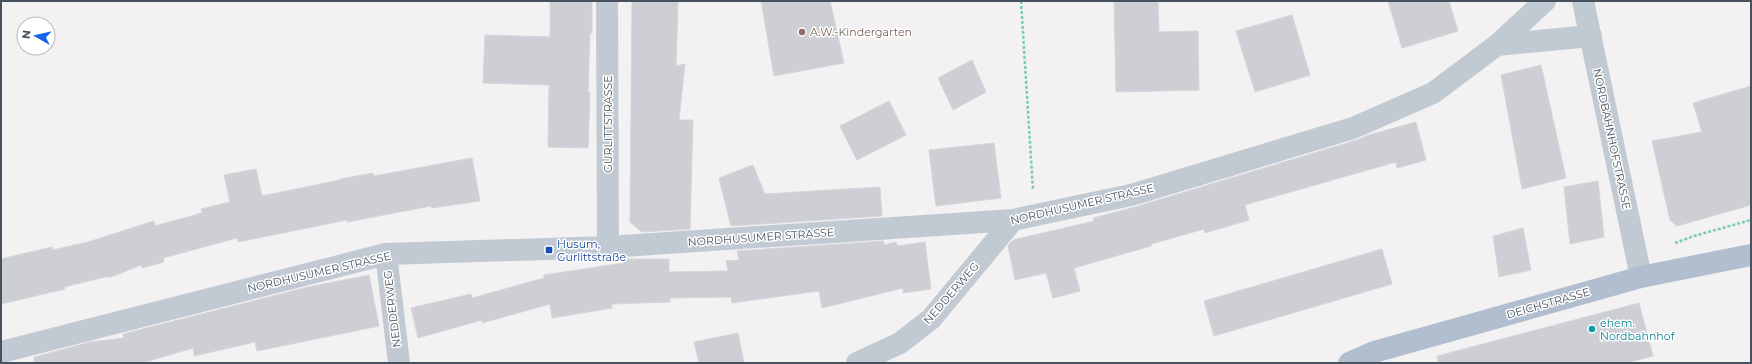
<svg xmlns="http://www.w3.org/2000/svg" width="1752" height="364" viewBox="0 0 1752 364" font-family="Montserrat,sans-serif">
  <style>
    .building { fill: #cdcfd5; stroke: #d4d6dc }
    .lines { fill: none; stroke-linecap: round; stroke-linejoin: round }
    .path { stroke: #75d0aa; stroke-width: 2.5; stroke-dasharray: 3 2; stroke-linecap: butt }
    .minor { stroke: #c1cad3; stroke-width: 22 }
    .major { stroke: #b0bed0; stroke-width: 22 }
    .education-dot { fill: #8d6e63; stroke: #fff; stroke-width: 1.5 }
    .transit-dot { fill: #1a4fb4; stroke: #fff; stroke-width: 1.5 }
    .culture-dot { fill: #0f9aa8; stroke: #fff; stroke-width: 1.5 }
    .labels { text-anchor: middle; dominant-baseline: central; stroke-width: 3; stroke-linejoin: round; paint-order: stroke }
    .education-label { font-size: 11px; fill: #785e54; stroke: #fff; text-anchor: start }
    .street-label { font-size: 11px; fill: #48525f; stroke: #fff }
    .transit-label { font-size: 11px; fill: #164399; stroke: #fff; text-anchor: start }
    .culture-label { font-size: 11px; fill: #0d838f; stroke: #fff; text-anchor: start }
  </style>
  <rect width="100%" height="100%" fill="#f3f1f1"/>
  <path class="building" d="M550 1H592V33H590L588 92H590L588 148 548 147 549 85 483 83 485 35 550 37Z
    M632 1H678L676 66 685 64 679 120H693L690 229 642 232 630 222Z
    M761 1H830L844 63 774 76Z
    M1114 1H1158L1159 32 1198 31 1199 90 1116 92Z
    M1388 1H1449L1458 31 1402 48Z
    M1292 15 1310 75 1255 92 1236 31Z
    M972 60 986 92 953 110 938 78Z
    M1541 65 1566 178 1522 189 1501 75Z
    M1751 86V205L1677 226 1670 220 1652 141 1702 132 1693 103Z
    M889 101 906 135 857 160 840 126Z
    M1416 122 1426 160 1397 168 1396 162 1245 205 1249 220 1205 233 1204 229 1151 244V246L1074 268 1080 291 1053 298 1046 273 1015 280 1008 246 1013 240 1094 221 1093 218 1135 207 1357 140 1369 135Z
    M994 143 1001 198 936 206 929 150Z
    M472 158 480 201 432 208 431 206 347 222V220L238 242 237 238 163 258 164 262 142 268 141 265 109 278V276L64 287 65 289 1 304V259L52 247 53 250 88 242 154 221 155 226 202 213 201 209 230 202 224 175 256 169 262 196 340 180V179L373 173 374 176Z
    M753 165 765 194 880 187 882 216 731 226 719 178Z
    M1598 181 1604 237 1570 244 1564 187Z
    M1523 228 1531 270 1499 277 1493 236Z
    M884 241V245L896 242 897 246 925 242 931 289 903 293V288L822 308 819 291 732 303 731 297 670 298V302L612 304V308L552 318 550 304 482 323V320L418 338 411 308 471 294 472 298 544 278V275L624 263V259H669V272L728 271 726 261 739 260 737 251Z
    M1382 249 1392 284 1214 336 1204 301Z
    M369 275 379 326 257 351 255 342 194 356 193 348 142 363H34V357L90 342 124 338 123 334 308 287Z
    M1639 303 1653 356 1626 363H1438L1437 356Z
    M738 333 744 363H699L694 342Z"/>
  <g class="lines">
    <path class="path" d="M1021 1 1033 190
      M1675 243 1694 236 1751 220"/>
    <path class="minor" d="M607 1 608 247
      M1583 1 1641 277
      M1497 45 1545 1
      M386 254 399 363
      M1 352 386 254 608 247 1013 220 1131 195 1353 128 1433 93 1497 45 1591 36
      M857 363 900 343 931 319 1013 220"/>
    <path class="major" d="M1349 363 1374 352 1641 277 1751 255"/>
  </g>
  <circle class="education-dot" cx="802" cy="32" r="4"/>
  <rect class="transit-dot" x="545" y="246" width="8" height="8" rx="2"/>
  <circle class="culture-dot" cx="1592" cy="329" r="4"/>
  <g class="labels">
    <g class="education-label">
      <text x="810" y="32">A.W.-Kindergarten</text>
    </g>
    <g class="street-label">
      <text transform="translate(608 124) rotate(-90)">GURLITTSTRASSE</text>
      <text transform="translate(1612 139) rotate(78)">NORDBAHNHOFSTRASSE</text>
      <text transform="translate(1082 204) rotate(-13)">NORDHUSUMER STRASSE</text>
      <text transform="translate(761 237) rotate(-4)">NORDHUSUMER STRASSE</text>
      <text transform="translate(319 272) rotate(-13)">NORDHUSUMER STRASSE</text>
      <text transform="translate(951 293) rotate(-49)">NEDDERWEG</text>
      <text transform="translate(1548 303) rotate(-16)">DEICHSTRASSE</text>
      <text transform="translate(392 309) rotate(-97)">NEDDERWEG</text>
    </g>
    <g class="transit-label">
      <text x="557" y="244">Husum,<tspan x="557" dy="13">Gurlittstraße</tspan></text>
    </g>
    <g class="culture-label">
      <text x="1600" y="323">ehem.<tspan x="1600" dy="13">Nordbahnhof</tspan></text>
    </g>
  </g>
  <rect width="1752" height="364" fill="none" stroke="#48525f" stroke-width="4"/>
  <g transform="translate(36 36) rotate(278)"><circle r="19" fill="#ffffff" stroke="#b6babf"/>
  <path d="M0-3L7 15L0 10L-7 15Z" fill="#1461ea"/>
  <text y="-6" font-size="11" font-weight="bold" text-anchor="middle" fill="#48525f">N</text>
  </g>
</svg>
